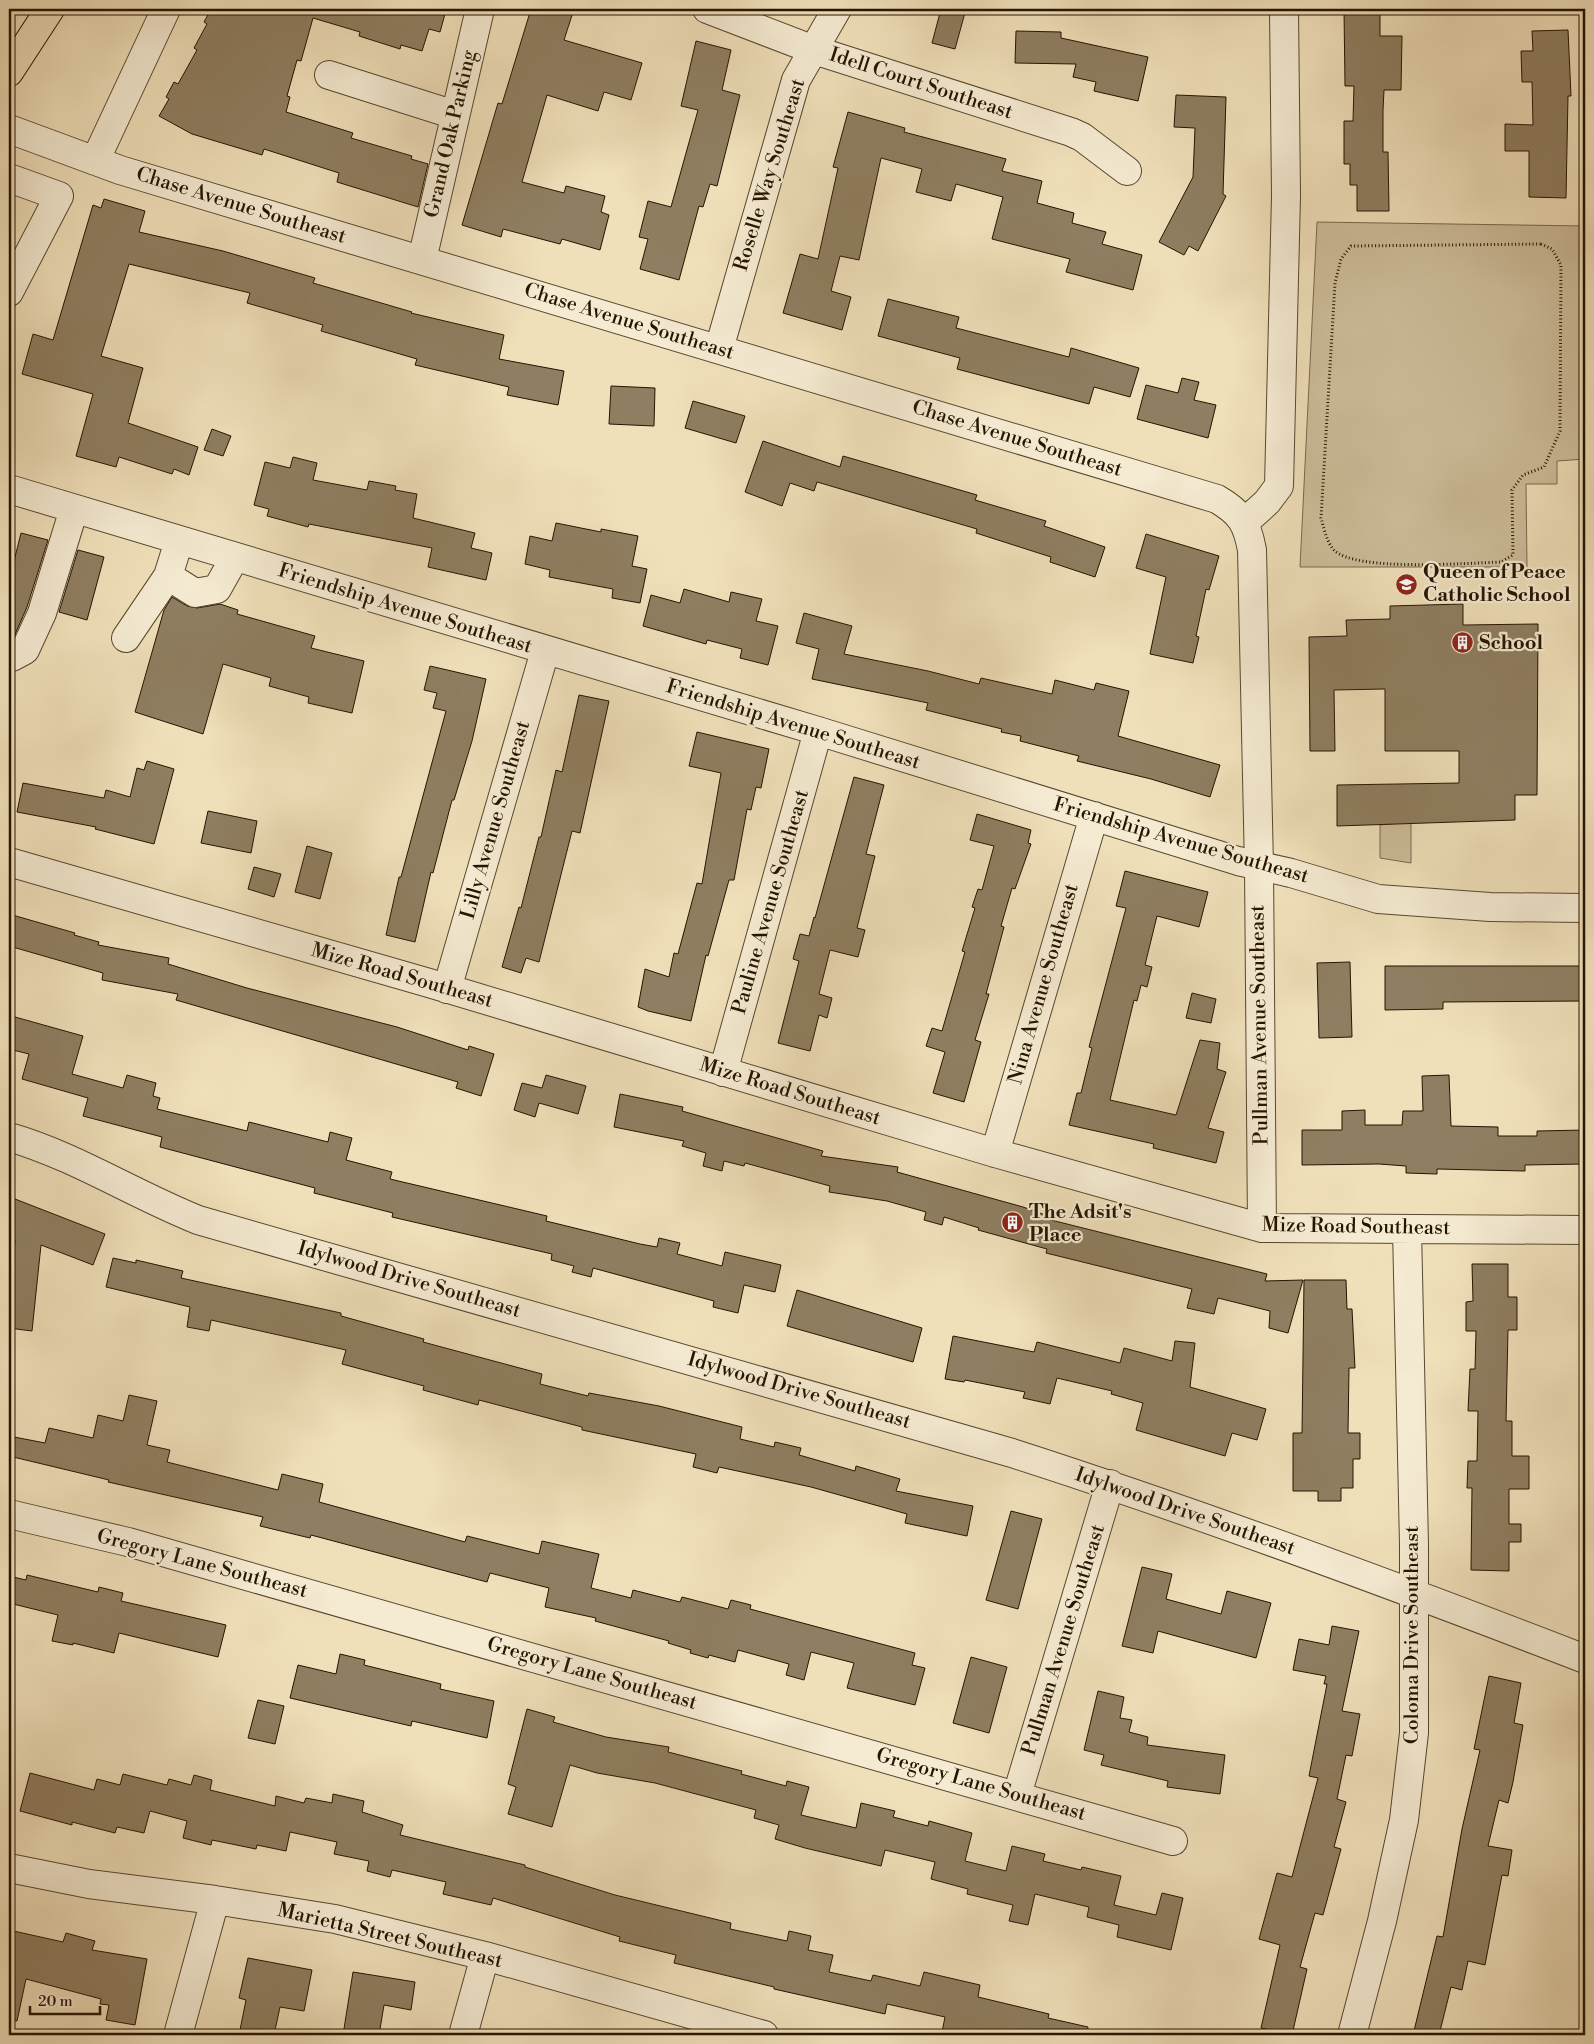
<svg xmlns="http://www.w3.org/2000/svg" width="1594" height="2044" viewBox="0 0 1594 2044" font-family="'Libre Bodoni',serif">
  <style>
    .green { fill: #cdbd9a; stroke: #79684d }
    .building { fill: #8f7e61; stroke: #251400 }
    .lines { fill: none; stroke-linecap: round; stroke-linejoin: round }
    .minor-casing { stroke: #58472e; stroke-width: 30 }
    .major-casing { stroke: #251400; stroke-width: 30 }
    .path { stroke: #251400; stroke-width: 3; stroke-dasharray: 1 2.5; stroke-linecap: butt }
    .minor { stroke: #f5ebd2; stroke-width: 28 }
    .major { stroke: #f0e0ba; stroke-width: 28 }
    .labels { text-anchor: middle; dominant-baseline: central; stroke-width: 4.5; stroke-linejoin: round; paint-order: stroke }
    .street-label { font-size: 20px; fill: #251400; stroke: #f5ebd2 }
    .poi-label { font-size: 20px; font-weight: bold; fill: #251400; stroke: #f5ebd2; text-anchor: start }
  </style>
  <rect width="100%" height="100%" fill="#f0e0ba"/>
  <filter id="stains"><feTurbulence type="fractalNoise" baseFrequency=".004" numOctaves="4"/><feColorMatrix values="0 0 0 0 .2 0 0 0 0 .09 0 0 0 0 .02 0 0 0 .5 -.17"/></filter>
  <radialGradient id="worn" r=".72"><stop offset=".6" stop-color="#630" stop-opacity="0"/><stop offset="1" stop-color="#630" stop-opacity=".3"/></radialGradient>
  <path class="green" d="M1317 222 1585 226V459L1557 461V484H1526L1527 567H1300Z
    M1411 822V863L1380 858V825Z"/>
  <path class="building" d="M211 9H427L445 14 440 32 429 29 422 51 401 45 400 49 359 36 360 32 313 18 301 61 297 60 287 96 290 97 286 112 353 133 351 138 412 156 411 159 428 164 418 207 337 182 339 173 264 149 262 155 192 134 159 116 169 99 166 97 174 82 178 84 197 50 194 48 207 24 204 22Z
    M531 9H574L564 40 642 63 631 100 604 92 598 111 547 95 522 182 564 193 566 186 605 196 601 212 609 215 600 250 562 239 560 244 503 229 501 237 462 225 498 103 502 104Z
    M941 9H966L955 49 932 43Z
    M1344 9H1380V36H1402L1401 90H1384L1383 110V152H1388L1389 211H1357V185H1350V164H1344V121H1353L1354 86H1345Z
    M1568 30 1571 96H1568L1566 198 1529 197V151H1505V124L1533 125 1532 82H1522L1521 51H1533L1532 31Z
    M1016 31 1061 32V38L1148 57 1138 101 1094 91 1096 82 1073 77 1076 64 1015 63Z
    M696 41 731 50 722 90 740 95 717 186 710 184 703 207 699 206 679 280 640 269 648 239 639 237 648 201 671 207 698 110 681 106Z
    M1176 95 1226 97 1223 194 1226 196 1198 251 1189 246 1184 255 1159 242 1193 177 1195 128 1174 127Z
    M848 112 905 128 904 132 1006 159 1002 171 1042 181 1037 203 1074 213 1072 223 1106 232 1102 244 1142 255 1133 290 1066 272 1070 259 992 239 1003 197 956 184 951 201 916 192 922 169 881 158 859 260 840 256 831 291 851 297 842 330 783 313 800 254 818 259 838 168 833 167Z
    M104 199 145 211 139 232 223 251 315 278 313 283 412 312 411 313 504 335 499 359 564 371 558 405 507 395 509 387 415 365 417 359 321 331 323 325 247 303 250 293 129 264 101 356 143 368 128 423 198 447 189 475 174 469 172 474 119 457 116 467 76 456 93 394 22 374 33 334 53 340 93 205 101 208Z
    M888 299 959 317 956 328 1069 357 1071 348 1139 368 1130 397 1094 387 1089 404 957 369 960 358 878 336Z
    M1182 378 1199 382 1194 400 1216 405 1208 438 1137 419 1146 385 1178 393Z
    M611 386 655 388 654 426 609 424Z
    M693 401 745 416 736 443 685 428Z
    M212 429 231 436 223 456 204 450Z
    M763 441 840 467 843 456 977 495 975 500 1046 521 1044 526 1105 547 1095 577 1050 562 1051 557 976 533 977 529 817 482 814 491 790 483 782 506 745 492Z
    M293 457 317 463 313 480 367 490 369 481 396 486 395 490 417 494 413 518 475 533 471 548 492 553 486 580 428 567 432 548 309 524 308 527 267 516 269 509 254 505 265 462 290 468Z
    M556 523 601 532V529L638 536 632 566 647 569 640 603 612 598 613 589 549 577 550 570 525 564 530 536 552 541Z
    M21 533 48 540 27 607 13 639 9 641V581Z
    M1146 534 1219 556 1209 590 1206 589 1196 636 1199 637 1193 663 1150 654 1166 577 1136 568Z
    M78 550 104 557 87 620 59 612Z
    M684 589 729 602 731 592 762 599 756 621 778 626 768 665 740 658 742 649 707 640 706 644 643 626 651 595 680 603Z
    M172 597 187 606 197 608 220 604 238 610 237 614 315 636 311 648 364 661 352 713 308 703 309 697 269 686 271 678 223 664 203 734 135 712 164 610Z
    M1463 604V625L1538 624 1537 795H1515V820L1337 826V785L1459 783V751H1385V689L1334 690 1335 751H1310L1309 637 1347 636 1346 620 1390 619V606Z
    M804 613 852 626 844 654 928 671 979 684 981 678 1052 694 1055 680 1094 690 1096 683 1129 691 1118 736 1220 765 1210 797 1151 779 1077 761 1079 756 1020 741 1021 736 1001 732 1002 729 926 710 928 703 812 679 819 649 796 643Z
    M430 666 486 679 472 741 454 800H452L433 873 431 872 415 942 386 935 399 877H401L446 711 433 708 437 693 424 690Z
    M579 695 609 701 580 833 572 831 539 962 526 958 521 973 502 967 519 907 521 908 539 837H541L556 770 562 772Z
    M697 732 769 749 761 788 756 787 751 810 747 809 734 880H729L708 956 706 955 691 1021 648 1011 638 1007 645 969 669 977 674 953 678 954 697 883 702 884 721 773 689 766Z
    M147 761 174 769 154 844 95 829 96 827 17 812 23 783 104 798 106 790 130 797 137 768 144 770Z
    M854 777 884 785 866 854 875 856 857 928 865 930 858 957 830 950 819 994 832 998 827 1018 819 1015 810 1051 778 1043 799 961 793 959 800 934 809 936 814 917 815 918Z
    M208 811 257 821 251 853 201 843Z
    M977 814 1031 830 1028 843 1031 844 1015 889 1012 888 1001 926 1004 927 986 994H989L975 1040 981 1042 964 1102 933 1093 945 1052 926 1046 932 1028 942 1031 965 952 962 951 975 908 972 907 978 889 982 890 994 846 970 840Z
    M307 846 332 853 320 899 295 892Z
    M254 867 281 874 274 897 248 889Z
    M1125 871 1208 892 1199 927 1157 916 1145 965 1152 967 1147 987 1141 985 1137 1001 1134 1000 1110 1100 1176 1115 1200 1040 1220 1043 1217 1069 1226 1072 1208 1128 1224 1132 1216 1163 1153 1148 1154 1144 1069 1125 1077 1093H1081L1092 1048 1089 1047 1126 908 1116 906Z
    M9 914 75 933 74 935 99 942 98 945 169 958 168 964 247 988 397 1027 468 1050 469 1046 494 1054 481 1096 456 1088 458 1082 176 1000 178 994 102 980 103 973 9 946Z
    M1350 962 1352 1037 1319 1038 1317 963Z
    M1385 966H1585V1001L1443 1002V1009L1385 1010Z
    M1192 993 1216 999 1211 1023 1186 1018Z
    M15 1017 83 1036 72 1074 123 1088 127 1075 156 1083 153 1096 160 1098 157 1109 247 1131 249 1122 328 1142 330 1132 352 1138 346 1160 392 1172 390 1179 547 1216 546 1221 640 1244 657 1247 659 1238 680 1243 677 1254 722 1266 725 1252 781 1265 775 1292 744 1285 738 1313 713 1307 714 1301 593 1268 591 1277 572 1272 574 1266 551 1260 552 1254 392 1217 393 1213 314 1193 315 1188 160 1147 162 1137 83 1116 88 1098 22 1079 29 1054 9 1049V1038Z
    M546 1075 586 1086 578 1114 539 1103 535 1117 514 1110 522 1083 542 1088Z
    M1449 1075 1451 1126 1498 1127V1136H1537V1131L1585 1130V1164L1525 1165V1171L1437 1169V1174L1406 1173V1166L1379 1164 1302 1165V1130H1342V1111L1365 1110V1125H1402L1403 1111H1423L1422 1076Z
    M620 1094 683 1107 682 1111 823 1151 821 1156 898 1167 897 1172 1023 1207 1048 1216 1047 1219 1267 1274 1265 1281 1303 1280 1288 1333 1269 1328 1270 1311 1218 1298 1214 1314 1187 1308 1192 1289 1046 1253 1047 1249 978 1230 979 1228 944 1217 942 1225 924 1220 926 1212 887 1201 829 1192 830 1186 745 1163 744 1166 724 1161 722 1171 703 1166 706 1153 682 1146 684 1141 614 1127Z
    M15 1199 105 1234 93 1265 41 1245 32 1331 9 1328V1295L15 1240 9 1238V1215Z
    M113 1258 136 1263V1260L183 1271 181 1278 341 1313V1316L424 1339 423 1342 542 1374 540 1384 588 1396 589 1393 659 1406 742 1427 740 1439 774 1447 775 1442 801 1448 799 1455 855 1471 856 1466 900 1479 896 1491 973 1506 967 1536 905 1523 907 1514 811 1487 719 1467 717 1473 693 1467 696 1454 582 1430V1427L479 1400 478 1405 423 1390 424 1386 342 1364 346 1350 211 1320 209 1331 187 1327 190 1307 106 1287Z
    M1472 1264H1508V1297H1517V1330H1508L1506 1421H1512V1456H1529V1489H1509V1524H1521V1542H1509V1571L1471 1570 1472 1488H1467L1468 1461H1477L1478 1411H1468L1470 1369H1475L1476 1331H1466V1302L1473 1301Z
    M1304 1280H1346L1347 1309H1352L1355 1368H1349L1348 1433H1360V1459H1353V1488H1341V1501H1318V1491H1293V1433H1302Z
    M797 1290 922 1328 913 1362 787 1326Z
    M953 1336 1034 1352 1037 1342 1120 1363 1124 1348 1172 1361 1175 1341 1195 1343 1190 1387 1266 1409 1257 1440 1232 1433 1225 1456 1136 1430 1143 1403 1111 1394 1112 1391 1057 1378 1050 1404 1023 1398 1025 1392 965 1380 964 1382 945 1379Z
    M129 1395 157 1401 147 1445 170 1450 167 1462 278 1490 282 1474 323 1484 319 1502 465 1542 467 1536 539 1554 542 1541 599 1554 591 1588 631 1598 633 1590 680 1602 682 1597 728 1609 731 1600 751 1605 750 1609 915 1653 912 1665 925 1668 915 1705 847 1688 854 1663 811 1652 804 1680 786 1675 789 1664 738 1650 735 1662 709 1655 708 1658 690 1653 691 1650 668 1643 669 1641 595 1621 596 1618 545 1607 549 1588 490 1573 487 1582 311 1535 310 1538 260 1526 263 1517 108 1482 109 1480 9 1456V1436L45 1443 49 1428 93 1438 98 1415 123 1421Z
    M1011 1511 1042 1519 1018 1609 986 1600Z
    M1142 1567 1172 1574 1166 1599 1221 1614 1227 1591 1271 1603 1256 1658 1158 1631 1153 1653 1122 1646Z
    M27 1575 98 1592 99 1587 123 1593 121 1601 226 1625 218 1657 119 1633 114 1653 73 1643V1645L52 1641 58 1615 9 1603V1576L26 1580Z
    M1332 1626 1359 1631 1342 1711 1360 1714 1352 1756 1346 1755 1337 1799 1346 1802 1334 1847 1341 1849 1323 1915 1315 1913 1300 1967 1307 1969 1292 2035 1261 2028 1280 1945 1259 1939 1277 1873 1292 1877 1318 1778 1309 1776 1327 1684H1324L1326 1676 1293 1670 1299 1639 1329 1645Z
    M340 1654 365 1660 364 1665 441 1684 440 1689 494 1701 487 1738 412 1721 411 1726 290 1698 298 1665 336 1674Z
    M971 1657 1007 1667 989 1733 953 1723Z
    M1489 1676 1521 1683 1514 1723 1523 1725 1513 1782 1508 1803 1499 1800 1488 1846 1512 1850 1508 1876 1502 1875 1485 1965 1468 1961 1462 1990 1451 1987 1439 2035H1413L1437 1936 1443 1937 1462 1829 1480 1750 1474 1749Z
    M1098 1691 1124 1697 1120 1718 1132 1720 1129 1732 1148 1737 1147 1745 1225 1755 1220 1794 1167 1787 1168 1781 1101 1765 1104 1755 1084 1750Z
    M258 1700 284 1706 275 1744 248 1738Z
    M527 1709 555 1717 553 1722 606 1737 669 1747 668 1752 742 1771 741 1774 786 1786 787 1781 809 1787 801 1815 856 1828 861 1803 895 1811 893 1817 928 1826 929 1821 972 1833 965 1861 1006 1871 1012 1846 1045 1854 1043 1861 1081 1870 1082 1867 1121 1876 1114 1905 1156 1915 1162 1893 1183 1898 1171 1950 1117 1937 1119 1925 1087 1917 1089 1907 1035 1894 1028 1925 1009 1921 1013 1905 967 1894 968 1889 931 1879 935 1862 885 1850 881 1866 805 1848 775 1839 779 1825 754 1818 756 1810 655 1783 597 1773 570 1765 552 1827 508 1814 516 1787 508 1784Z
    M30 1773 94 1790 97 1779 120 1785 123 1774 167 1785 169 1779 191 1785 194 1775 212 1780 210 1790 275 1806 276 1796 304 1803 306 1798 332 1803 333 1794 364 1801 362 1812 403 1825 400 1835 525 1865V1867L615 1895 731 1923 730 1929 787 1941 789 1931 811 1936 808 1950 833 1955 829 1972 871 1981 873 1975 920 1986 924 1972 980 1985 978 1997 1049 2014 1048 2018 1088 2027 1087 2035H955L942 2032 945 2017 887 2004 885 2014 774 1989V1987L674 1963 676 1955 619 1941 620 1937 493 1898 491 1905 443 1894 446 1882 392 1870 390 1877 367 1871 369 1861 334 1854 337 1842 290 1832 286 1851 257 1845 256 1849 212 1840 211 1845 183 1838 187 1821 150 1811 144 1833 117 1827 115 1833 72 1822V1825L20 1811Z
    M9 1930 63 1942 66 1933 95 1941 92 1950 147 1959 135 2025 106 2020 109 2005 100 2004 101 1999 26 1979 17 2021 9 2020Z
    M248 1958 312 1970 304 2011 280 2007 274 2035H239L246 2000 239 1998Z
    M353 1972 415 1982 411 2010 384 2005 379 2035H343Z"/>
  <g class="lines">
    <defs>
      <path id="minor" d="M707 9 814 50 1071 132 1082 137 1127 171
        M329 75 455 115
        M9 129 120 170 1217 499C1241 513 1247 523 1252 550L1259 867 1262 1228
        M95 161 166 9
        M9 178 59 196 9 292
        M422 260 480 9
        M719 349 796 80 837 9
        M9 489 818 731 1238 861 1291 873 1378 899 1490 907 1585 908
        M1245 522 1267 502 1279 486 1286 196 1284 9
        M168 576 195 593 217 589 235 557
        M126 638 168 576 179 541
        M9 657H12L25 650 42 613 74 509
        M9 862 429 983 995 1153 1262 1228 1585 1230
        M447 989 545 651
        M723 1072 818 731
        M9 1137C75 1156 133 1194 198 1220L1012 1453C1205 1515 1396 1586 1585 1659
        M995 1153 1094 816
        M9 1514 128 1542 1173 1841
        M1017 1795 1110 1484
        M9 1868 89 1884 215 1900 335 1919 485 1956 764 2035
        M178 2035 215 1900
        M463 2035 485 1956
        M1352 2035 1382 1921 1404 1820 1414 1733V1545L1407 1229"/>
      <path id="major" d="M9 72 50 9"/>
    </defs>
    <use href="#minor" class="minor-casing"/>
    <use href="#major" class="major-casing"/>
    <path class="path" d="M1541 244 1552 249 1561 265 1560 431 1544 467 1523 475 1512 490 1513 555 1501 562C1468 563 1355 572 1334 550 1326 541 1324 528 1321 518L1335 283 1341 259 1351 246Z"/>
    <use href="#minor" class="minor"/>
    <use href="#major" class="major"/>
  </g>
  <defs>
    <symbol id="school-disc" viewBox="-11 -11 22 22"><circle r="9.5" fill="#8f2418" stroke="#f5ebd2"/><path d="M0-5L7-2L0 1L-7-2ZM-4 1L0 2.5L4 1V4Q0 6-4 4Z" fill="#fff"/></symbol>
    <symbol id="building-disc" viewBox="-11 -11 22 22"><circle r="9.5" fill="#8f2418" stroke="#f5ebd2"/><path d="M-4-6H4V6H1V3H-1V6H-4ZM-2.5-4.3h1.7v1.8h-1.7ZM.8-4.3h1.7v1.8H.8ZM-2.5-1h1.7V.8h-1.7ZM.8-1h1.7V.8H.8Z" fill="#fff"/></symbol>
  </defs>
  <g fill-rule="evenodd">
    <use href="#school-disc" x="1394" y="572" width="25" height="25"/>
    <use href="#building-disc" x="1450" y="630" width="25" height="25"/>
    <use href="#building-disc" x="1000" y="1210" width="25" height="25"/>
  </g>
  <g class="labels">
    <g class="street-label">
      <text transform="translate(921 84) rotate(18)">Idell Court Southeast</text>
      <text transform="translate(451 134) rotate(-77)">Grand Oak Parking</text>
      <text transform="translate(770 175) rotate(-73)">Roselle Way Southeast</text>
      <text transform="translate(241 206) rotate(17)">Chase Avenue Southeast</text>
      <text transform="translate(629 322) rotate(17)">Chase Avenue Southeast</text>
      <text transform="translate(1017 439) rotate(17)">Chase Avenue Southeast</text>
      <text transform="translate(405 609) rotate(17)">Friendship Avenue Southeast</text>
      <text transform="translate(793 725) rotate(17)">Friendship Avenue Southeast</text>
      <text transform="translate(496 820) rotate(-74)">Lilly Avenue Southeast</text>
      <text transform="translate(1181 841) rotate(16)">Friendship Avenue Southeast</text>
      <text transform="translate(771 902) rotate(-74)">Pauline Avenue Southeast</text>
      <text transform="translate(402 976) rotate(16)">Mize Road Southeast</text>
      <text transform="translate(1044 984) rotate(-74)">Nina Avenue Southeast</text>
      <text transform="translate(1260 1025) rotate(-91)">Pullman Avenue Southeast</text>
      <text transform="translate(790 1092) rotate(17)">Mize Road Southeast</text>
      <text transform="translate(1356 1227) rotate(1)">Mize Road Southeast</text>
      <text transform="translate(409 1280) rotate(16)">Idylwood Drive Southeast</text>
      <text transform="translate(799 1391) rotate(16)">Idylwood Drive Southeast</text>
      <text transform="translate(1185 1512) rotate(19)">Idylwood Drive Southeast</text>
      <text transform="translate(202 1564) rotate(15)">Gregory Lane Southeast</text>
      <text transform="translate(1412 1635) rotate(-90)">Coloma Drive Southeast</text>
      <text transform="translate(1064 1640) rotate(-73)">Pullman Avenue Southeast</text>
      <text transform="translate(592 1674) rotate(16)">Gregory Lane Southeast</text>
      <text transform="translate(981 1785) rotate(16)">Gregory Lane Southeast</text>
      <text transform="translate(390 1936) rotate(13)">Marietta Street Southeast</text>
    </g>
    <g class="poi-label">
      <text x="1423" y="572">Queen of Peace<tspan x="1423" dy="23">Catholic School</tspan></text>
      <text x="1479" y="643">School</text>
      <text x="1029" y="1212">The Adsit's<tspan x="1029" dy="23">Place</tspan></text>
    </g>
  </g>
  <rect width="1594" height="2044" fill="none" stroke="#f0e0ba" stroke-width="30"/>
  <rect x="10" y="10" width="1574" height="2024" fill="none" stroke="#251400" stroke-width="2.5"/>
  <rect x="15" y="15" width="1564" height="2014" fill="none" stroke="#251400"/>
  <path d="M30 2006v8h70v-8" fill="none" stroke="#251400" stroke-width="2.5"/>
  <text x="38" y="2006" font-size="15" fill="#251400" stroke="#f5ebd2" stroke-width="4" paint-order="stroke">20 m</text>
  <rect width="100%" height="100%" filter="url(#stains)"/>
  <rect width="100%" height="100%" fill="url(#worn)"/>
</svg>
